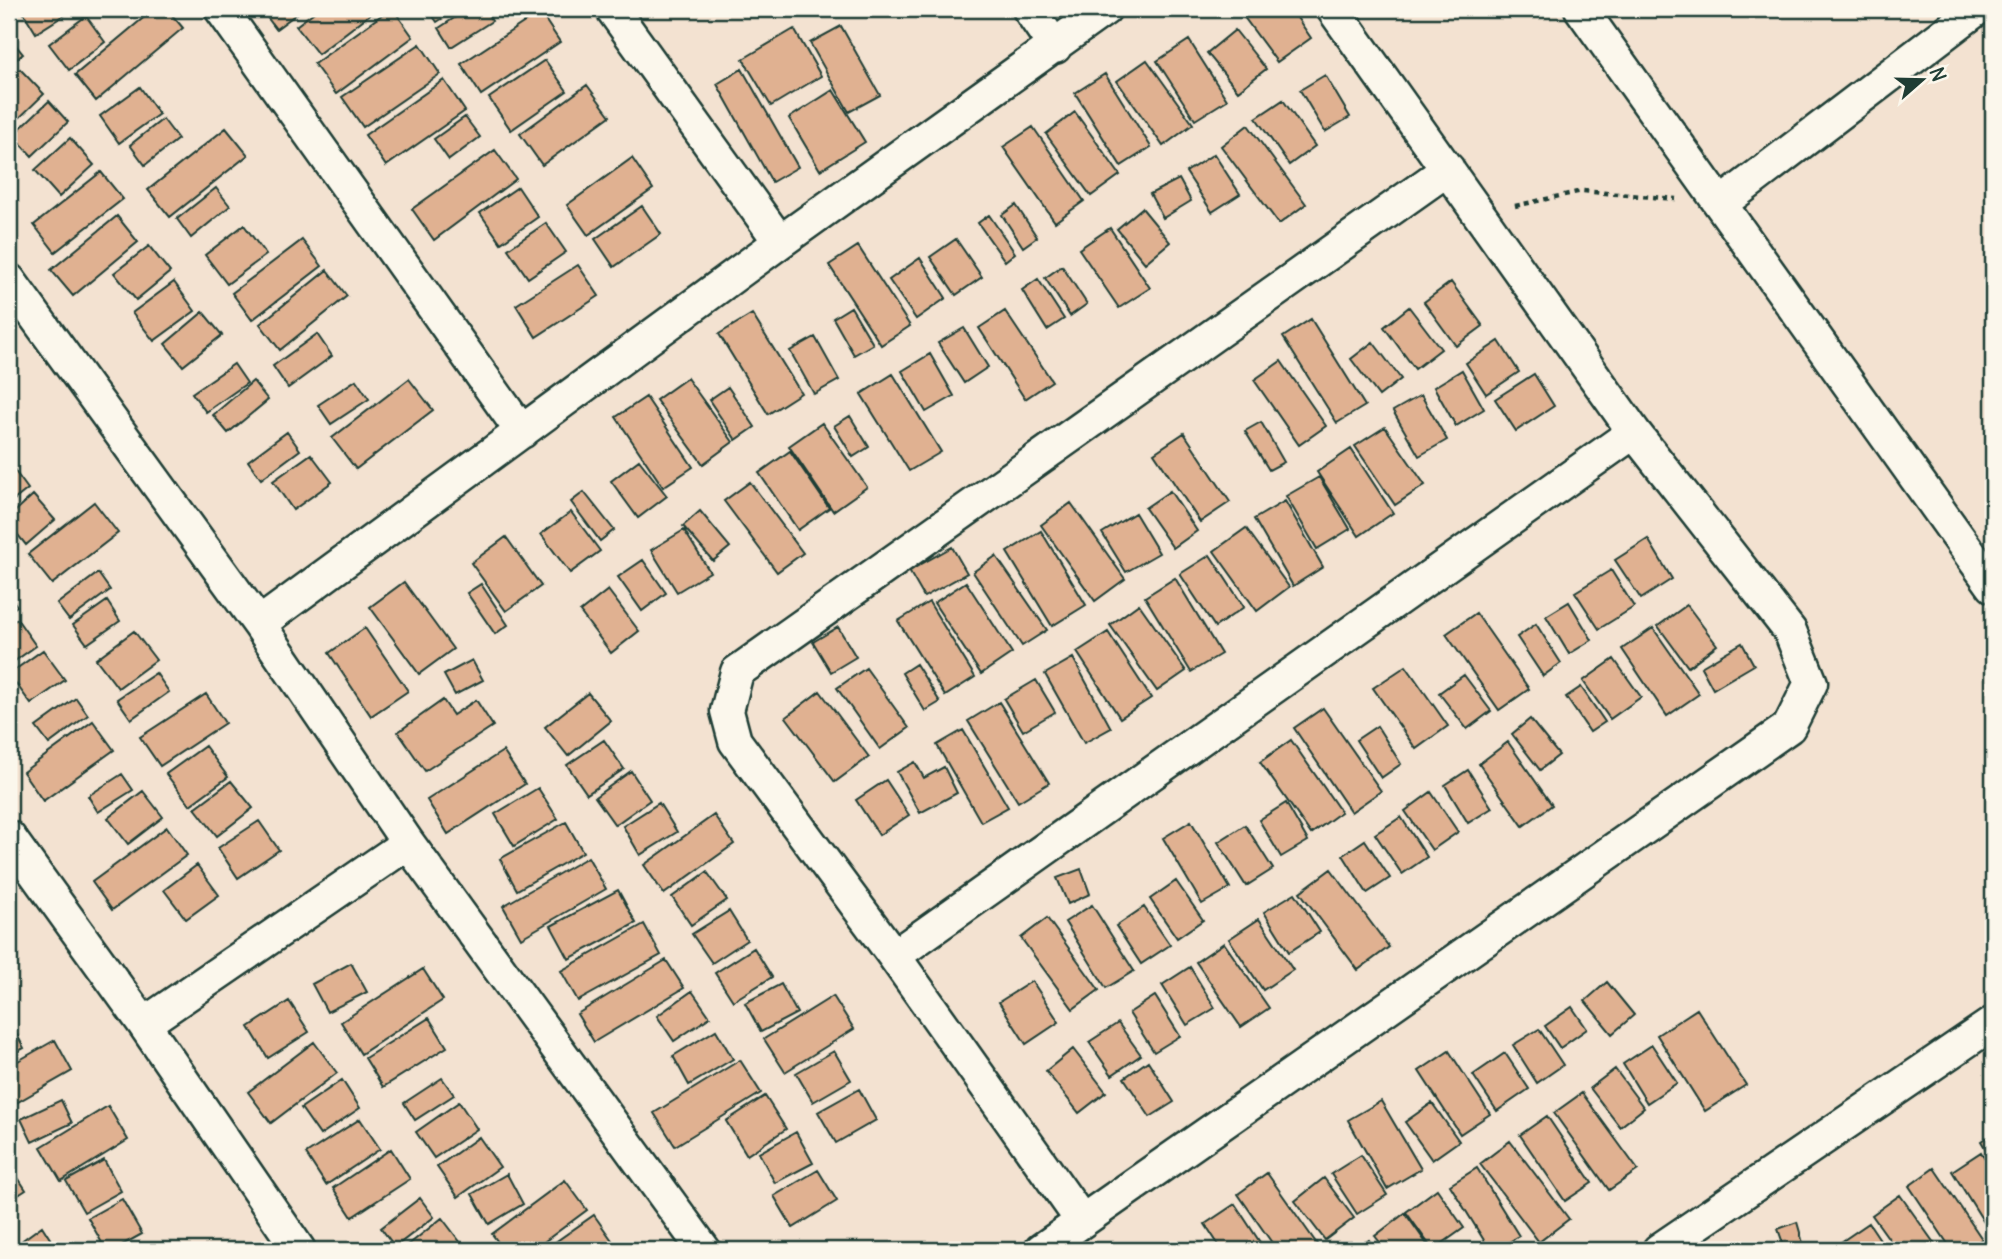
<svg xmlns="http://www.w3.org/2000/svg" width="2002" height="1259" viewBox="0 0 2002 1259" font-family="Delius,sans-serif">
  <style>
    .building { fill: #e0b191; stroke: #1f3d34; stroke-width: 2 }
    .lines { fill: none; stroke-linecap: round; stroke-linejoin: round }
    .minor-casing { stroke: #1f3d34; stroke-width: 37 }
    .path { stroke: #1f3d34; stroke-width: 4.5; stroke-dasharray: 5 5; stroke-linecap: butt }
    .minor { stroke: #fbf7ec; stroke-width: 32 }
  </style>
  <rect width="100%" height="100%" fill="#f3e2d1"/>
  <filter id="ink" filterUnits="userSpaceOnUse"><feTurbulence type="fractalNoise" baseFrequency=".0143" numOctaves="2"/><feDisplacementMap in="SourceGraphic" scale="14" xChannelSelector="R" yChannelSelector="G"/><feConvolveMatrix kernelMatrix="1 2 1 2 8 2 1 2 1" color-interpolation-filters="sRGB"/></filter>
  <g filter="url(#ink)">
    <path class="building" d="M29 9H74L36 33 23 12Z
      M154 9H167L183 28 96 101 75 75Z
      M261 9H303L276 29Z
      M318 9H377L318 54 296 26Z
      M390 9H393L413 37 336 94 314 64Z
      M428 9H457L437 22Z
      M468 9H484L492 21 451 47 439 28Z
      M1238 9H1291L1311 38 1277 62Z
      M540 12 560 42 481 95 461 64Z
      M86 16 105 42 69 70 49 44Z
      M841 26 880 95 849 112 810 43Z
      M794 29 821 76 771 106 743 59Z
      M1235 30 1266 69 1238 91 1207 53Z
      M9 37 23 54 9 65Z
      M1189 40 1227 100 1195 120 1157 61Z
      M420 44 440 74 363 127 342 97Z
      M545 60 567 91 511 130 489 98Z
      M1147 60 1193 124 1163 146 1117 81Z
      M20 69 44 94 9 128V79Z
      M742 69 798 167 772 182 717 84Z
      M1105 74 1151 147 1121 166 1075 93Z
      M1325 75 1350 117 1325 132 1300 90Z
      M444 80 465 111 386 166 365 135Z
      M587 85 610 116 542 165 520 134Z
      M140 87 159 114 119 143 100 116Z
      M833 90 865 142 820 170 789 118Z
      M1283 100 1315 146 1289 165 1256 118Z
      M49 101 68 122 32 156 13 135Z
      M1075 112 1120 175 1091 196 1046 134Z
      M465 117 480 137 449 160 434 139Z
      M163 119 178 139 145 165 130 145Z
      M1248 125 1306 204 1279 224 1221 146Z
      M1033 127 1084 201 1055 222 1003 147Z
      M226 128 248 155 170 217 148 190Z
      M70 138 94 165 59 197 35 170Z
      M495 150 516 179 434 240 412 209Z
      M1214 154 1240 194 1212 212 1186 172Z
      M632 158 653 189 588 235 567 205Z
      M101 172 123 199 55 252 34 225Z
      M1179 179 1191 201 1163 218 1150 194Z
      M518 187 538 217 501 243 480 213Z
      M216 188 230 206 191 238 177 219Z
      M1016 205 1037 237 1023 247 1002 215Z
      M642 206 661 234 614 267 595 239Z
      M1142 208 1170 242 1145 263 1117 229Z
      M989 215 1015 253 1005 261 978 223Z
      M117 216 138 242 73 296 51 270Z
      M546 223 566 252 528 278 508 249Z
      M244 225 266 255 227 284 205 255Z
      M1110 228 1150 288 1119 308 1079 249Z
      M956 239 982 277 956 295 930 257Z
      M302 240 322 266 252 320 232 293Z
      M149 246 170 272 136 300 114 273Z
      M858 246 910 326 881 345 829 265Z
      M920 258 946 298 916 319 889 280Z
      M578 265 599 296 536 337 516 305Z
      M1062 266 1087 304 1070 316 1045 278Z
      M327 270 347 296 280 350 260 324Z
      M1038 279 1064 319 1047 330 1022 290Z
      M174 282 195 311 154 341 132 313Z
      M1451 282 1483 326 1456 346 1424 302Z
      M851 307 873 344 854 355 833 318Z
      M1409 307 1441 349 1415 369 1384 327Z
      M1005 311 1052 381 1025 399 979 328Z
      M203 312 222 335 183 366 165 344Z
      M752 314 801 393 768 414 719 334Z
      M1311 319 1365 406 1337 423 1283 337Z
      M964 328 988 367 964 383 938 343Z
      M317 334 332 356 288 388 273 366Z
      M815 337 839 380 814 394 790 351Z
      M1499 341 1519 372 1486 394 1466 363Z
      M1373 342 1401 379 1379 396 1351 359Z
      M930 354 954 396 926 412 902 371Z
      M1281 361 1326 426 1299 445 1254 380Z
      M234 364 247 383 206 412 192 393Z
      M1462 370 1484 409 1456 426 1434 387Z
      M893 374 941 452 909 471 861 394Z
      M1534 374 1554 406 1516 431 1495 399Z
      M687 378 733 442 703 464 656 400Z
      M409 379 433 410 356 469 332 438Z
      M356 380 369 399 331 424 318 405Z
      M253 381 268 400 228 433 213 415Z
      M728 387 755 427 736 440 709 400Z
      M1421 395 1447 440 1419 456 1393 411Z
      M646 397 693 467 663 487 616 417Z
      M850 416 869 447 853 457 834 426Z
      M1261 422 1284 462 1269 470 1245 431Z
      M822 423 867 487 833 511 789 446Z
      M1385 427 1425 485 1395 505 1355 446Z
      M287 432 300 450 261 479 248 461Z
      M1184 433 1230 502 1200 522 1154 453Z
      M1351 449 1393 513 1359 536 1317 472Z
      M790 451 829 508 798 530 759 473Z
      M311 454 332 482 293 510 273 481Z
      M639 460 667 496 638 518 611 481Z
      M9 463 28 489 9 504Z
      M1319 477 1350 529 1317 549 1286 496Z
      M750 482 803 553 777 572 724 501Z
      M1170 491 1197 531 1173 548 1145 508Z
      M584 492 614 530 600 541 571 502Z
      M33 495 55 520 26 545 9 524V517Z
      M1285 501 1323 567 1293 586 1254 519Z
      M94 502 118 533 52 584 28 554Z
      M1071 503 1125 579 1095 601 1041 525Z
      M700 511 730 547 713 561 683 526Z
      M571 512 600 551 570 573 541 534Z
      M1135 513 1159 553 1126 572 1102 533Z
      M1246 528 1289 587 1257 611 1214 551Z
      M684 530 710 572 677 592 651 550Z
      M1041 531 1086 605 1052 626 1007 552Z
      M506 537 541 586 506 611 471 563Z
      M1648 539 1672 579 1641 599 1615 560Z
      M952 547 967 573 924 597 909 571Z
      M1210 555 1244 607 1215 627 1180 574Z
      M996 556 1047 630 1022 646 973 572Z
      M643 560 666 593 642 611 618 577Z
      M1611 570 1634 607 1599 629 1575 592Z
      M98 573 110 590 69 620 57 604Z
      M1175 578 1221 654 1191 672 1145 597Z
      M404 582 453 649 419 674 370 607Z
      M966 582 1012 653 981 674 934 603Z
      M481 584 508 625 495 634 467 593Z
      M608 590 639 631 611 653 580 612Z
      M9 594 17 606 9 612Z
      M107 601 120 621 87 644 73 625Z
      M929 602 975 677 945 696 898 621Z
      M1569 602 1592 640 1569 654 1546 616Z
      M1139 604 1186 671 1157 691 1110 625Z
      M1687 605 1717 645 1688 667 1658 626Z
      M1476 613 1529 689 1499 710 1446 634Z
      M17 619 36 646 9 665V625Z
      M1536 624 1561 663 1543 676 1517 637Z
      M838 627 856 657 831 672 813 642Z
      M365 628 408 691 371 716 329 653Z
      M1653 628 1699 694 1667 716 1622 649Z
      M134 631 156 660 118 688 96 659Z
      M1108 632 1151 698 1120 718 1077 652Z
      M1742 643 1754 665 1713 689 1701 667Z
      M43 650 65 680 31 704 9 674Z
      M1073 658 1111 728 1084 743 1045 674Z
      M1614 659 1641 697 1610 719 1583 681Z
      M472 660 483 680 455 695 444 675Z
      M916 664 940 702 925 711 902 673Z
      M1406 666 1448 726 1416 749 1373 688Z
      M866 668 909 728 880 749 837 688Z
      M156 673 169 692 131 719 117 699Z
      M1464 675 1491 711 1467 729 1439 693Z
      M1036 680 1055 712 1023 731 1004 699Z
      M1581 687 1605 722 1590 732 1566 697Z
      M820 691 869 757 835 782 786 717Z
      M588 693 611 721 568 756 545 727Z
      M206 694 225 723 160 766 140 737Z
      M76 698 88 715 49 744 36 727Z
      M443 700 453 715 476 700 493 726 425 771 398 732Z
      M999 702 1049 783 1018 802 968 721Z
      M1323 708 1381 791 1351 812 1294 728Z
      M1530 719 1559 755 1540 770 1512 734Z
      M93 721 114 750 43 801 23 772Z
      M1377 726 1401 764 1381 778 1356 740Z
      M963 730 1008 807 981 822 937 745Z
      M604 740 624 769 587 794 567 765Z
      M1291 740 1341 812 1311 834 1260 762Z
      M1508 742 1552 805 1523 826 1479 764Z
      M205 746 228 777 190 805 166 774Z
      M503 751 525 784 448 834 427 800Z
      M915 762 924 778 944 767 957 793 920 813 897 772Z
      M1468 770 1492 808 1468 823 1445 785Z
      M631 771 650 800 615 825 595 797Z
      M122 774 133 790 98 812 88 796Z
      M886 780 909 815 879 835 856 800Z
      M231 781 253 808 217 836 195 808Z
      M538 788 558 819 514 846 495 814Z
      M143 791 163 817 128 844 108 818Z
      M1431 792 1458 832 1432 850 1405 811Z
      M659 803 677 832 640 855 623 826Z
      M1286 803 1308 841 1281 857 1259 820Z
      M714 815 734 844 664 894 644 865Z
      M1401 817 1427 857 1402 874 1375 834Z
      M259 821 279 850 238 878 218 848Z
      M1191 821 1230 888 1202 904 1163 838Z
      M566 822 583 852 517 890 500 859Z
      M1245 825 1273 869 1246 886 1218 842Z
      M167 827 187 855 112 910 92 882Z
      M1365 840 1390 878 1367 893 1343 855Z
      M588 857 606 889 521 938 503 906Z
      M197 865 219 895 186 919 164 890Z
      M1081 869 1090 894 1068 904 1057 878Z
      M1331 869 1389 947 1358 970 1300 892Z
      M707 872 727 900 691 925 672 897Z
      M1176 881 1203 920 1177 938 1150 899Z
      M618 890 636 923 569 959 551 926Z
      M1295 893 1320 932 1289 952 1264 912Z
      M1092 905 1134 971 1106 988 1065 922Z
      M1144 907 1170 945 1141 964 1116 926Z
      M729 911 747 940 712 963 692 934Z
      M1047 918 1099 990 1073 1009 1021 938Z
      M1259 919 1293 970 1263 990 1229 939Z
      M644 924 661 955 578 1001 561 971Z
      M1224 943 1269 1008 1241 1027 1196 962Z
      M754 948 772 977 733 1001 715 973Z
      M666 960 684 988 594 1042 577 1014Z
      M351 963 367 992 327 1012 312 984Z
      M1190 967 1215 1008 1187 1025 1162 985Z
      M423 969 443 1000 361 1054 341 1022Z
      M1032 981 1059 1022 1026 1044 999 1002Z
      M1607 982 1634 1015 1612 1034 1585 1001Z
      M781 984 797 1013 761 1032 745 1003Z
      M692 991 710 1017 674 1041 657 1016Z
      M833 996 854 1029 785 1072 764 1039Z
      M1155 996 1180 1036 1154 1052 1129 1013Z
      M289 1001 309 1032 268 1058 249 1027Z
      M1572 1007 1587 1029 1560 1048 1545 1026Z
      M1697 1009 1746 1085 1705 1111 1657 1035Z
      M429 1018 447 1047 383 1087 365 1058Z
      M1118 1023 1141 1055 1112 1075 1089 1042Z
      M1539 1029 1563 1065 1537 1083 1513 1045Z
      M716 1030 733 1059 689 1085 673 1056Z
      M15 1031 24 1048 9 1056V1034Z
      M55 1040 72 1071 9 1107V1066Z
      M314 1042 337 1073 271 1123 248 1092Z
      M1652 1045 1677 1083 1647 1103 1623 1064Z
      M1073 1049 1106 1092 1079 1113 1046 1071Z
      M834 1051 851 1080 813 1102 796 1073Z
      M1449 1051 1490 1114 1460 1134 1419 1071Z
      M1505 1053 1529 1089 1497 1111 1473 1075Z
      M740 1060 761 1093 675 1146 654 1113Z
      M1148 1061 1174 1102 1150 1117 1124 1078Z
      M1615 1069 1644 1108 1620 1127 1590 1088Z
      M442 1078 454 1095 415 1120 404 1103Z
      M342 1080 360 1108 320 1135 301 1108Z
      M859 1089 876 1120 836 1143 818 1112Z
      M1582 1093 1638 1170 1609 1190 1554 1113Z
      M765 1096 786 1129 747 1155 726 1121Z
      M61 1100 72 1123 32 1142 21 1119Z
      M1381 1101 1421 1169 1387 1189 1348 1120Z
      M459 1102 477 1129 434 1158 416 1132Z
      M1432 1103 1459 1141 1432 1160 1405 1122Z
      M108 1106 128 1140 61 1181 41 1147Z
      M1547 1116 1592 1183 1565 1201 1520 1135Z
      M360 1119 380 1149 326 1185 306 1154Z
      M796 1132 813 1163 775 1183 759 1153Z
      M1993 1133V1161L1981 1141Z
      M479 1137 500 1167 458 1197 437 1167Z
      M1510 1141 1569 1219 1539 1242 1480 1164Z
      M391 1149 410 1179 352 1217 333 1188Z
      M1981 1152 1993 1171 1992 1235 1952 1171Z
      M1361 1155 1387 1195 1357 1214 1331 1174Z
      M104 1160 121 1191 84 1212 66 1181Z
      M1477 1168 1519 1236 1496 1250H1490L1450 1185Z
      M1934 1168 1982 1239 1966 1250H1952L1909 1186Z
      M818 1170 837 1201 793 1228 774 1196Z
      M15 1173 26 1190 9 1201V1177Z
      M1267 1173 1317 1244 1309 1250H1277L1238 1194Z
      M507 1174 523 1204 489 1224 472 1194Z
      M1324 1178 1354 1218 1325 1240 1295 1201Z
      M565 1180 587 1210 533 1250H504L492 1234Z
      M1437 1189 1464 1228 1433 1250 1406 1212Z
      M1900 1195 1939 1250H1897L1872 1215Z
      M420 1198 434 1217 395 1247 381 1228Z
      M122 1199 142 1234 113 1250H106L88 1218Z
      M1235 1204 1265 1250H1222L1205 1224Z
      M1405 1213 1431 1250H1386L1375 1236Z
      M594 1215 616 1246 610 1250H544Z
      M442 1218 461 1243 452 1250H402Z
      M1797 1222 1803 1243 1785 1249 1778 1229Z
      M1869 1223 1887 1250H1846L1841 1242Z
      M42 1226 54 1245 45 1250H9Z
      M1369 1240 1377 1250H1356Z
      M162 1243 166 1250H149Z"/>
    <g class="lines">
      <defs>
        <path id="minor" d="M221 9 522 432
          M612 9 780 242
          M1029 9 1055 47
          M1581 9 1993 586
          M1722 203 1977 9
          M9 280 259 624 408 843 704 1250
          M259 624 780 242 1105 9
          M9 837 144 1024 299 1250
          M894 956 1634 432
          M144 1024 408 843
          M1082 1221 894 956 735 741 727 711 737 672 1448 169
          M1041 1250 1789 727 1811 683 1790 631 1634 432 1333 9
          M1659 1250 1993 1023"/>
      </defs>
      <use href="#minor" class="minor-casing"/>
      <path class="path" d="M1515 206 1582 191 1676 199"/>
      <use href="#minor" class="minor"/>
    </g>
  </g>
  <rect width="2002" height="1259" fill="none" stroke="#fbf7ec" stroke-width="35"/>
  <rect x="18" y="18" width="1967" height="1224" fill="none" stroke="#1f3d34" stroke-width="2.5" filter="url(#ink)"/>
  <g transform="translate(1922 80) rotate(70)" stroke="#fbf7ec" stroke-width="5" paint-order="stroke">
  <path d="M0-5L12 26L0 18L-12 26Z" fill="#1f3d34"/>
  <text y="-10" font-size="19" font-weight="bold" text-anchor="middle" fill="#1f3d34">N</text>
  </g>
</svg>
